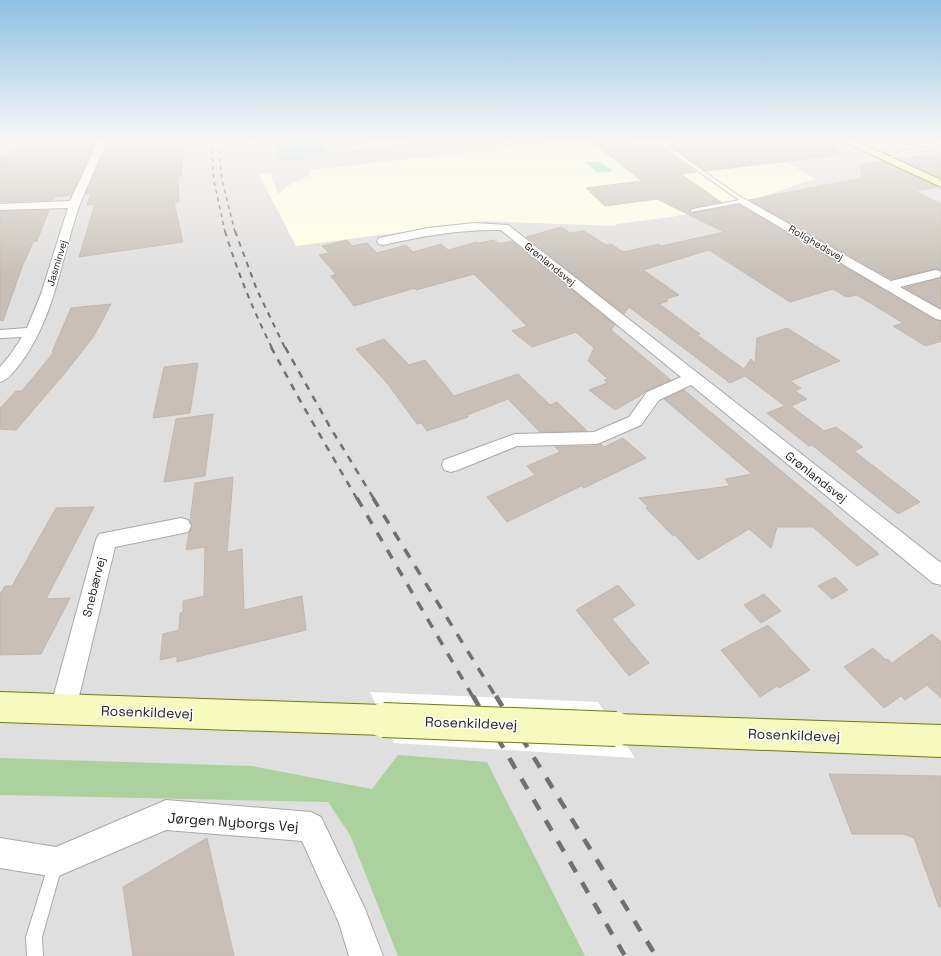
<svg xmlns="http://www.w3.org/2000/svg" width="941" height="956" viewBox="0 0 941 956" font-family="'Space Grotesk',sans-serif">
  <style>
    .residential { fill: #e0dfdf }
    .education { fill: #ffffe5 }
    .forest { fill: #add19e }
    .pitch { fill: #88e0be }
    .water { fill: #aad3df }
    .pier { fill: #fff }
    .building { fill: #c7bfb8; stroke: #c4b6ab }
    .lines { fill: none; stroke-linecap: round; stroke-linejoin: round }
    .lane-casing { stroke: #a9a9a9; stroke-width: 2 }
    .street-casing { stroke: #a9a9a9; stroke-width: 2 }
    .secondary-casing { stroke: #707d05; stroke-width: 2 }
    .lane { fill: #fff; fill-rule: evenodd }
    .street { fill: #fff; fill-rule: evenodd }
    .secondary { fill: #f7fabf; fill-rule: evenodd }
    .rail-far4 { stroke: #707070; stroke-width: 1.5; stroke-dasharray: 4 4; stroke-linecap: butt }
    .rail-far3 { stroke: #707070; stroke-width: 2; stroke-dasharray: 5.5 5.5; stroke-linecap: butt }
    .rail-far2 { stroke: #707070; stroke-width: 2.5; stroke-dasharray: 7 7; stroke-linecap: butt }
    .rail-far1 { stroke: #707070; stroke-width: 3.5; stroke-dasharray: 10 10; stroke-linecap: butt }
    .rail { stroke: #707070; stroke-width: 4.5; stroke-dasharray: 12 12; stroke-linecap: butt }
    .secondary-bridge-casing { stroke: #707d05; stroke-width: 36; stroke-linecap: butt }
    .secondary-bridge { stroke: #f7fabf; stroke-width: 34 }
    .labels { text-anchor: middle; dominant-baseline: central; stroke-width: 3; stroke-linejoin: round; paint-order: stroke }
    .far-street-label { font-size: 10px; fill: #222; stroke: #fff }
    .street-label { font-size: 12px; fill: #222; stroke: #fff }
    .near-street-label { font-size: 14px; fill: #222; stroke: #fff }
  </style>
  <rect width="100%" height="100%" fill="#f2efe9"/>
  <path class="residential" d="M0 142H941V956H0Z"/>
  <path class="education" d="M565 142H754L814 179 738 205 671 217 616 224V226L485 221 296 246 259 175 274 173 271 175 278 194 292 183 310 175 308 170Z"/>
  <path class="forest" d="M398 755 487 762 585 956H398L350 835 328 802 0 795V758L252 766 372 789Z"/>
  <path class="pitch" d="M586 162H600L613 171 597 173Z"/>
  <path class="water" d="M274 142H319L324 144 328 156 324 158 279 161Z"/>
  <path class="pier" d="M370 692 598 702 635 758 394 743Z"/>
  <path class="building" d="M32 142H96L71 195 54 197 53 200 0 202V158Z
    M108 142H185L181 176H178L179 202 174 203 183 242 79 257 95 204 87 205 91 193 86 194Z
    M592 142H629L636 147 663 144V148L696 172 681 174 721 202 692 208 690 210V213L739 205 935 320 941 321V341L926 346 893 326 903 323 857 295 846 297 833 289 790 302 709 250 643 270 679 295 666 299 668 301 659 304 700 334 697 335 744 369 751 359 755 363 757 338 787 328 840 361 790 381 801 388 795 391 807 399 791 406 824 431 836 427 863 447 854 451 920 502 898 514 812 445 809 446 767 413 785 406 745 376 730 383 629 307 624 314 526 237 561 227 570 233 584 231 606 245 611 244 623 252 659 244 661 246 724 232 657 199 605 206 586 188 642 181Z
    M680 142H837L838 155 706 171 667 144Z
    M941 153V178L899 159Z
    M883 161 938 187 915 191 941 204V270L935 269 891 279 749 200 862 178 860 165Z
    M49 210 37 241 33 242 25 261H24L3 321 0 320V211Z
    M347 240 352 246 367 243 377 253 406 245 413 252 441 244 448 250 477 242 479 243 494 240 498 243H503L512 241 615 325 611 330 671 380 646 391 643 394 615 410 589 390 607 383 604 380 608 379 588 361 594 348 576 332 532 347 512 331 527 326 474 274 416 290 415 288 354 306 331 276 336 274 319 255 329 253 322 246Z
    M940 278 941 308 904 288Z
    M111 304 94 336 65 373 16 430 0 429V408L16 391H22L54 352H52L71 308Z
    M384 339 409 365 425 360 454 396 518 374 550 405 557 402 587 431 540 432 508 399 467 415 468 417 427 431 421 423 417 424 387 383 356 349Z
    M198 363 190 413 153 418 164 367Z
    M684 390 833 514H832L879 554 857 566 813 527H777L771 548 749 529 698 560 675 535 673 536 646 508 648 507 639 498 730 486 725 479 752 474 664 399Z
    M213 414 205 476 164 482 176 419Z
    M623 438 646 458 584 488 581 486 507 522 487 497 535 475 527 466 560 452 555 447 596 446 601 444 604 447Z
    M233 477 227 552 242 549 244 610 302 596 306 630 177 662V656L160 660 163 634 179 630 180 613 183 612V601L204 596 205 547 186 550 189 533 192 527 190 521 195 483Z
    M94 507 46 599 70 598 41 654 0 655V594L5 586H12L56 508Z
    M835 577 848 590 832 599 818 586Z
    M618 585 635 605 612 619 649 663 629 676 576 610Z
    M764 594 781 611 761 623 744 605Z
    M768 625 810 670 779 688 777 686 760 697 721 650Z
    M932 634 941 642V698L927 685 905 700 901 696 884 708 844 667 873 648 886 660 888 659 892 663Z
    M829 774 941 776V907H939L914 838 903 834H852Z
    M207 838 234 956H133L123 887Z"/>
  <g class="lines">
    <defs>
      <path id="lane" d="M664 145H666L745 200V202L691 212V210L693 209 739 200 664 147Z
        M934 147 935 149 904 153 903 156 884 159 882 158 899 154 902 151Z
        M55 859 60 861 62 866 42 937 43 956H27L26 937 48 866 50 861Z"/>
      <path id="street" d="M98 142H107C98 163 88 183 80 204 60 260 55 322 16 369 11 374 8 380 0 382V367L10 355 22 337 0 338V330L27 328 41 294 68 208 0 210V204L70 201Z
        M379 142H411L407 145 352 151 348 148 352 145Z
        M743 198 891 281 935 270 940 271 941 273 940 277 900 287 941 310V320L936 319 739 203 738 201Z
        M474 223 508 225 941 563V585L933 583 691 385 659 400 641 425 602 442 596 444 517 446 458 470 451 472 444 470 442 465 444 460 515 434 594 432 629 417 647 392 681 377 501 230C461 229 422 236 383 245L379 244 377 241 379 238 428 228Z
        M181 518 188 520 191 526 188 532 115 547 76 709 72 718 63 722 54 718 50 709 96 540 99 534Z
        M166 800 311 812 321 817 365 909 383 956H349L339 923 302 841 166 830 56 877 0 868V838L56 847Z"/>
      <path id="secondary" d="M845 142H859L941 180V187Z
        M0 692 383 705 394 709 398 720 394 731 383 735 0 722Z
        M616 714 941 725V757L616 744 605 740 601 729 605 718Z"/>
    </defs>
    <use href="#lane" class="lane-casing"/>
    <use href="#street" class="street-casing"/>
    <use href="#secondary" class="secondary-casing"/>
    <use href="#lane" class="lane"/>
    <use href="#street" class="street"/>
    <use href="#secondary" class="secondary"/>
    <path class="rail-far4" d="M211 142 214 181 225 232
      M218 142 222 180 235 232"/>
    <path class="rail-far3" d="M225 231C237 271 253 310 272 348
      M235 231 257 290 285 348"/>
    <path class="rail-far2" d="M271 347 302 404 357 499
      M285 347 330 427 374 499"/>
    <path class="rail-far1" d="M357 498 473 697
      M373 498 496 697"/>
    <path class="rail" d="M473 696 625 956
      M496 696 656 956"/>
    <defs>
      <path id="secondary-bridge" d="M383 720 616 729"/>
    </defs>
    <use href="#secondary-bridge" class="secondary-bridge-casing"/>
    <use href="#secondary-bridge" class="secondary-bridge"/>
  </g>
  <linearGradient id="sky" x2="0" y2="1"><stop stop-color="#8fc0e4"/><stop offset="0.51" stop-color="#f9f8f5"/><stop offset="1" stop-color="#f9f8f5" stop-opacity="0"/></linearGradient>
  <rect width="941" height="276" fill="url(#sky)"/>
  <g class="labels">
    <g class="far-street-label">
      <text transform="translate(816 243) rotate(30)">Rolighedsvej</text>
      <text transform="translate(57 263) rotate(-73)">Jasminvej</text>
      <text transform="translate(550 264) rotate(39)">Grønlandsvej</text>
    </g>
    <g class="street-label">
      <text transform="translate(816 477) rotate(38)">Grønlandsvej</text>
      <text transform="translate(94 587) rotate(-76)">Snebærvej</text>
    </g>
    <g class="near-street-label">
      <text transform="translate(147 712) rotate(2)">Rosenkildevej</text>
      <text transform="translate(471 723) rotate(2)">Rosenkildevej</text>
      <text transform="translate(794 735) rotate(2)">Rosenkildevej</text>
      <text transform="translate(233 822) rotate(4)">Jørgen Nyborgs Vej</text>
    </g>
  </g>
</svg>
